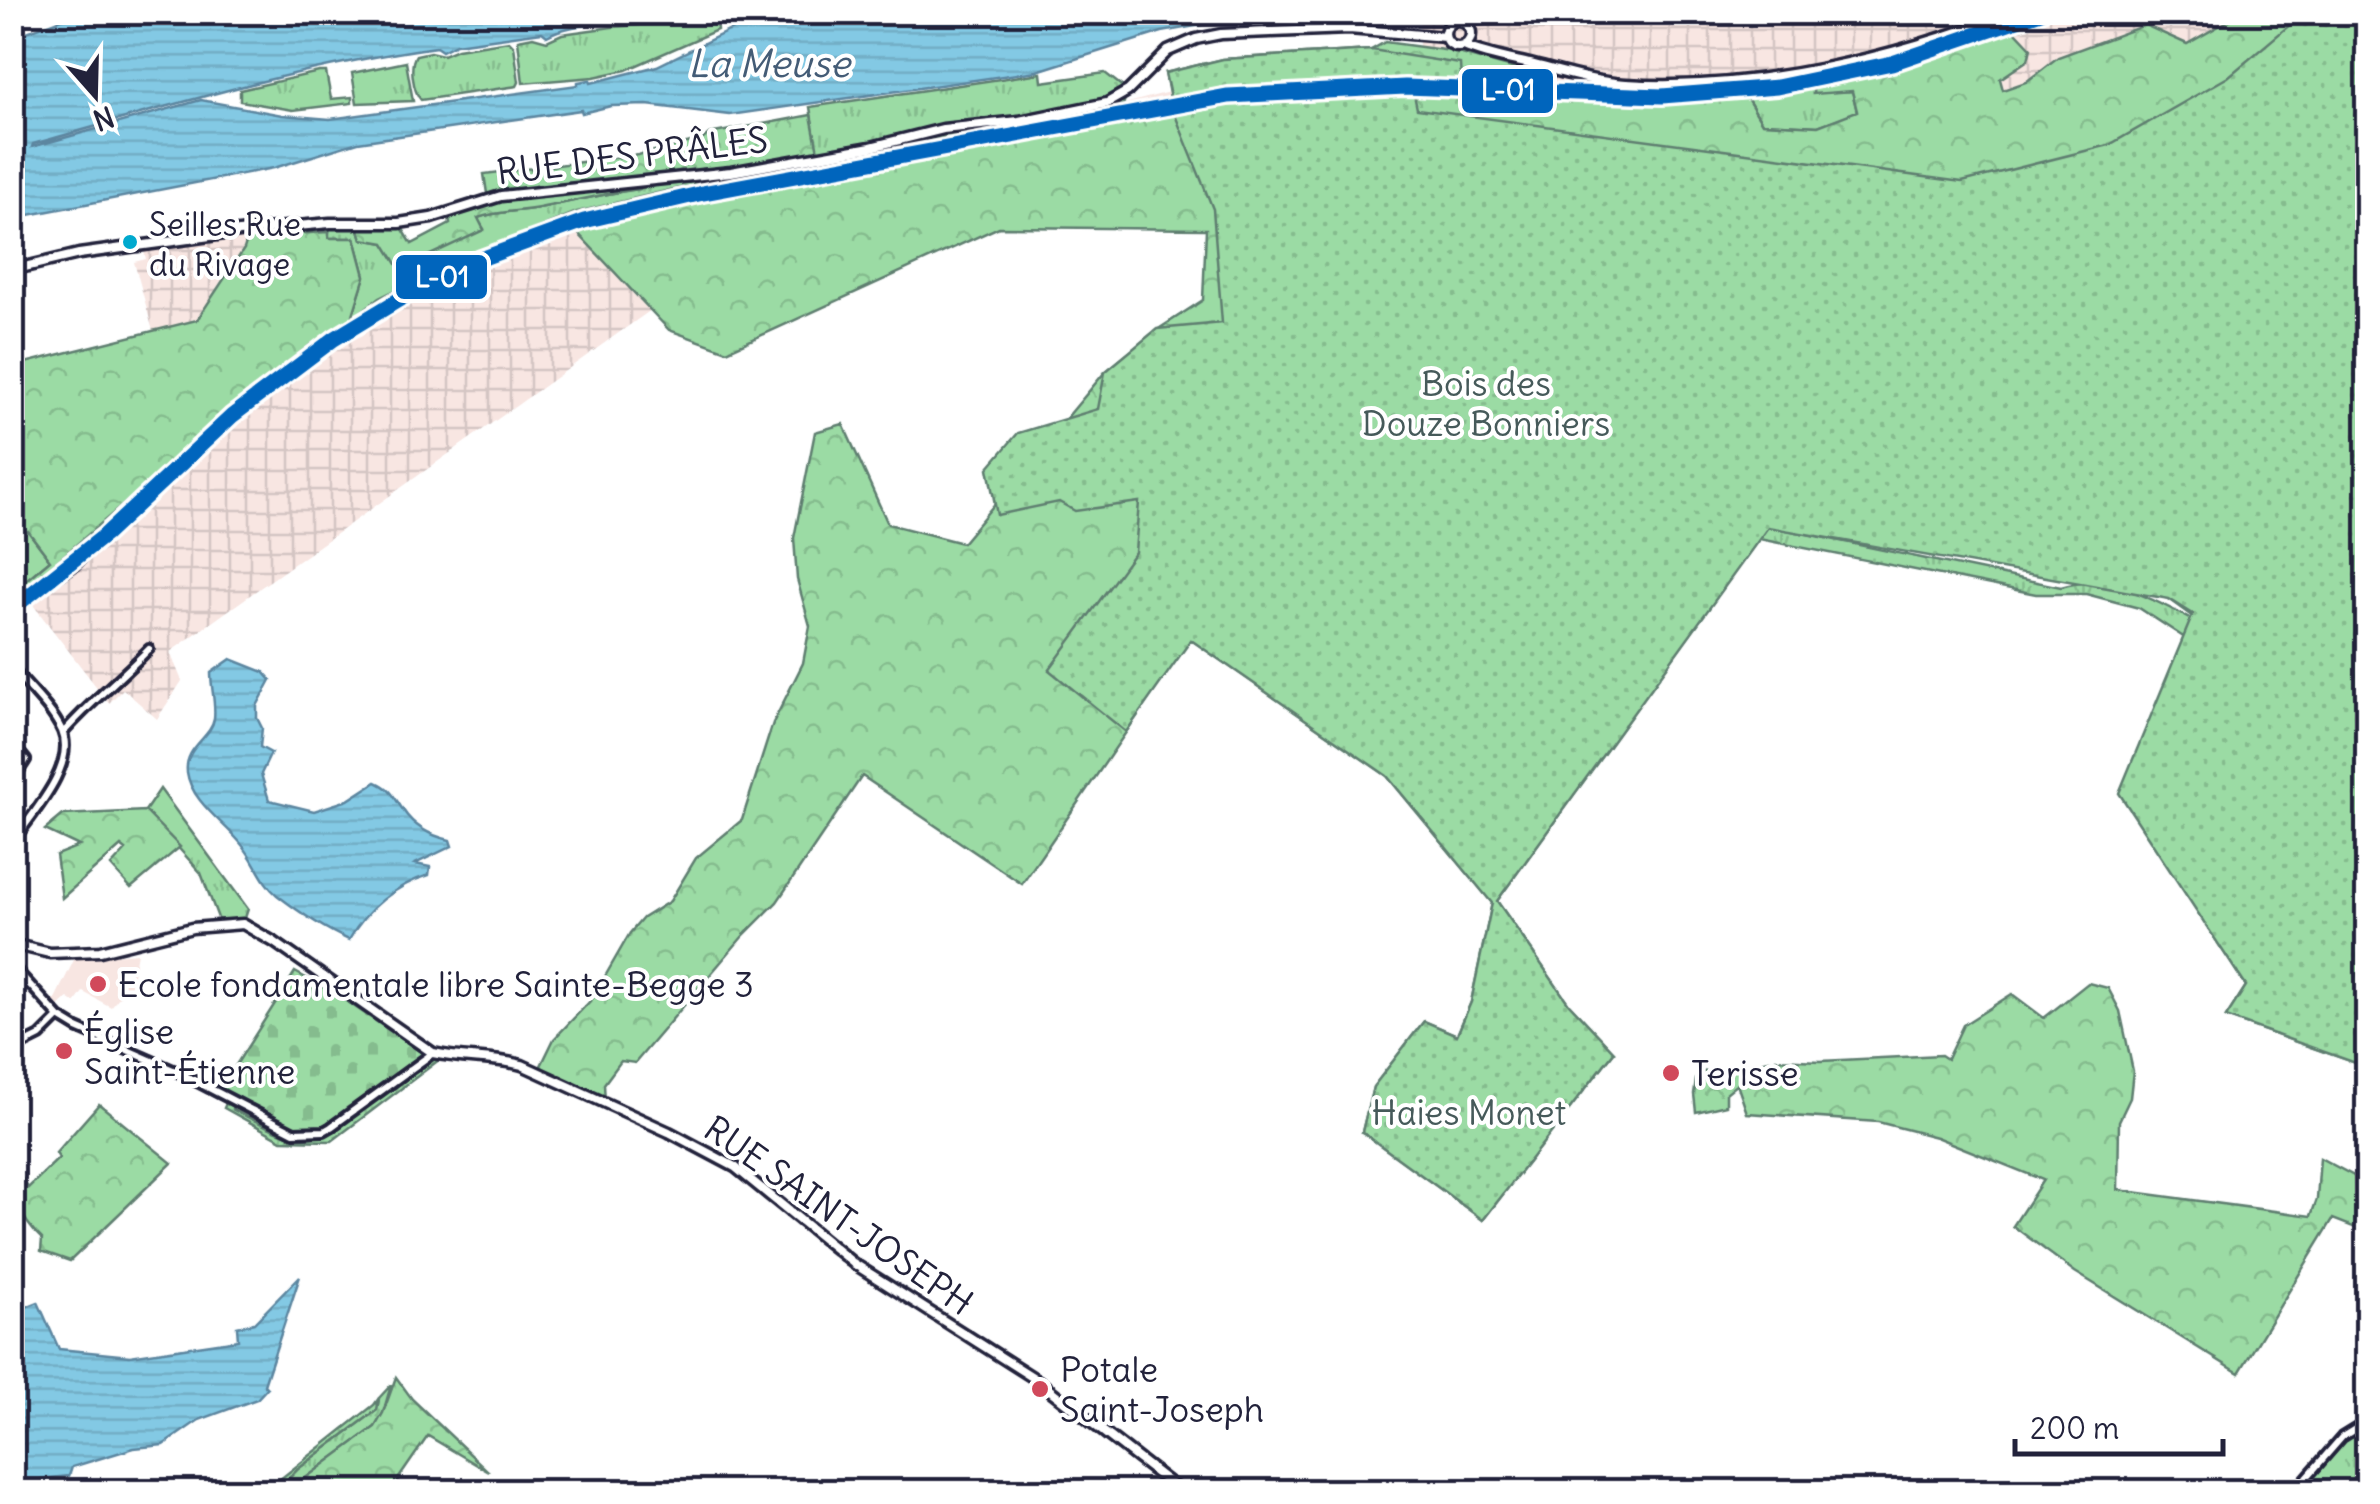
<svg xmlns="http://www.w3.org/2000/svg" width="2380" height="1504" viewBox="0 0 2380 1504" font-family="Delius,sans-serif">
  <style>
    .built { fill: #f8e6e2 }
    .industrial { fill: url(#industrial-grid) }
    .grass { fill: url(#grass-tufts); stroke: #5e7e70; stroke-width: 2.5 }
    .forest { fill: url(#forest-crowns); stroke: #5e7e70; stroke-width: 2.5 }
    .cemetery { fill: url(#cemetery-stones); stroke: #5e7e70; stroke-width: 2.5 }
    .park { fill: url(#park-dots); stroke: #5e7e70; stroke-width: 2.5 }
    .water { fill: url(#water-rules); stroke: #5c86a0; stroke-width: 2.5 }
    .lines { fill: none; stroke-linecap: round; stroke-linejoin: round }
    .minor-casing { stroke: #22223b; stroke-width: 14 }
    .tertiary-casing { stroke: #22223b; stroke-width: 15 }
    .minor { stroke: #fff; stroke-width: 6 }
    .tertiary { stroke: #fff; stroke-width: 8 }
    .rail { stroke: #22223b; stroke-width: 2.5 }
    .rail-1-casing { stroke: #fff; stroke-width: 22 }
    .rail-1 { stroke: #0065bd; stroke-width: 15 }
    .bus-dot { fill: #00a9ce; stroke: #fff; stroke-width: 4 }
    .poi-dot { fill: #d1495b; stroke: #fff; stroke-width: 4 }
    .labels { text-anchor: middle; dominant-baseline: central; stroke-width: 8; stroke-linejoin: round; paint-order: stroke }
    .bus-label { font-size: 32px; fill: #22223b; stroke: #fff; text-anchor: start }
    .street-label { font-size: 35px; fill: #22223b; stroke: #fff }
    .park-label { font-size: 35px; fill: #465a5a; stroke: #fff }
    .poi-label { font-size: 35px; fill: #22223b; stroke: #fff; text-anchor: start }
    .water-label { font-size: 38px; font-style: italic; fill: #445c76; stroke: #fff }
    .line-badge { stroke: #fff; stroke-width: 4 }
    .badge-label { font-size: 28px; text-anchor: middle; font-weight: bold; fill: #fff }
  </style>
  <defs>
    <pattern id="industrial-grid" width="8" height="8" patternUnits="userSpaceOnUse" patternTransform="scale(2.5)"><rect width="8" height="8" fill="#f8e6e2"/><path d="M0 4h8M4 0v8" fill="none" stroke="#d4c5c3"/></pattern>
    <pattern id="grass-tufts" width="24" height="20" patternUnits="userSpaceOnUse" patternTransform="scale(2.5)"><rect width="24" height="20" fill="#9bdba4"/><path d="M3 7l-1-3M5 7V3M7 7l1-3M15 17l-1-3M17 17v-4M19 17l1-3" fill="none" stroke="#85bc8e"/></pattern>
    <pattern id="forest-crowns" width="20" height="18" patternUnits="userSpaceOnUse" patternTransform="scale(2.5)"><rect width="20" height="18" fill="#9bdba4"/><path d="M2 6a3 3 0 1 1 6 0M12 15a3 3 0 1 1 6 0" fill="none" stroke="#85bc8e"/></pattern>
    <pattern id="cemetery-stones" width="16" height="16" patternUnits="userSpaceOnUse" patternTransform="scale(2.5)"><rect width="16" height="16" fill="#9bdba4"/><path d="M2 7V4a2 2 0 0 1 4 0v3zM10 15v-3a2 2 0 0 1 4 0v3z" fill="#85bc8e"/></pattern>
    <pattern id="park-dots" width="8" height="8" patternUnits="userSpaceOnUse" patternTransform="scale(2.5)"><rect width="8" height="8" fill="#9bdba4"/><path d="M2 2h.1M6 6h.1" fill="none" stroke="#85bc8e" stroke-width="1.8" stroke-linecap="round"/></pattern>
    <pattern id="water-rules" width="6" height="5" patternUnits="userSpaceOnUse" patternTransform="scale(2.5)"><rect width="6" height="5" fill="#83c9e4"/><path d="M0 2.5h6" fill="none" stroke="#71acc4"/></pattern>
  </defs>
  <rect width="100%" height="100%" fill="#fff"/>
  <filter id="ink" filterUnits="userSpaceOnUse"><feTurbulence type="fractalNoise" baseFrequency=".01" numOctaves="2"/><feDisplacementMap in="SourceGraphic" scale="20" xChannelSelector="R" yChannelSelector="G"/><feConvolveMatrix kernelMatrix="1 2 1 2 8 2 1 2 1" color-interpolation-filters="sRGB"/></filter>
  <g filter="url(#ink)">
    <path class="built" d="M2021 13H2057L1987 40 1880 72 1745 95 1655 101 1598 100 1413 91 1410 80 1601 87 1693 86 1926 46Z
      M1169 92 1173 110 629 212 521 248 468 271 364 327 282 384 203 446 116 531 30 600 28 609 13 621V597L158 475 222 414 283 366 379 298 495 243 577 212 674 189 1124 104Z
      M137 953 129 995 124 991 111 1007 83 992 75 1003 68 998 56 1008 52 1005 75 958Z"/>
    <path class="industrial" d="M1420 13H2021L1926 46 1875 59 1693 86 1601 87 1498 81 1514 69 1419 46Z
      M2057 13H2242L2165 57 1922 125 1987 40Z
      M575 230 651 310 170 652 182 681 157 719 123 689 109 703 30 601 85 559 203 446 331 349 398 308 468 271 521 248Z
      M248 236 244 249 197 320 153 331 134 262 146 259 143 247Z"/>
    <path class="grass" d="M716 19 717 30 626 70 594 77 523 83 518 40 533 37 547 41 562 34 612 27Z
      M509 41 514 46 519 82 517 86 421 100C413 91 409 65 416 55L430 52 443 55 457 49Z
      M406 62 413 101 357 103 352 73Z
      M319 72H326L331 99 352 97V103L293 110 240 101V90Z
      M1041 73 1042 82 1105 73 1128 91 1123 105 674 189 577 212 446 265 379 298 352 318 365 276 355 238H328L330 226H358L362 239 384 243 400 268 484 229 477 218C498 211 518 212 539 208 573 202 605 193 639 189L643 181 818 157 810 107Z
      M1814 84 1813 93 1852 91 1857 112 1818 126 1762 123 1745 95Z
      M1768 526 2061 587C2110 572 2158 602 2200 624L2191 642 2139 608 2086 594H2036L1759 539Z
      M27 530 50 560 20 585 13 587V541Z
      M160 789 248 909 243 924 221 926 201 873 145 811Z
      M432 1056 439 1060 332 1141 282 1140 224 1108 227 1101 233 1103 232 1109C311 1150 307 1148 379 1098L378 1095Z
      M391 1385 383 1413 375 1427 288 1491 276 1492 298 1469 377 1410 379 1398Z
      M2367 1423V1491L2301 1492 2344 1439Z"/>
    <path class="forest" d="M2242 13H2367V1067L2226 1017 2246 986 2120 792 2201 622 2169 599 2032 560 1768 526 1497 901 1569 1004 1614 1052 1483 1220 1362 1132 1373 1087 1424 1021 1457 1035 1471 1002 1492 903 1387 776 1190 639 1022 884 862 776 777 902 743 936 635 1063 621 1061 604 1084 605 1102 538 1072 554 1039 592 999 630 933 643 918 670 901 696 858 742 820 773 723 803 663 810 626 797 579 794 538 815 432 843 424 888 524 962 543 1105 372 1157 330 1203 300 1206 229 999 227 727 351 669 330 575 230 629 212 753 187 1172 110 1165 73 1223 59 1371 50 1385 42 1451 51 1516 69 1498 81 1411 80 1413 91 1655 101 1745 95 1762 123 1818 126 1857 111 1852 91 1813 94 1814 84 1880 72 2014 30 2031 48 2028 60 2000 79 2003 90 2026 82 2058 57 2145 25 2187 44Z
      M811 115 819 157 643 181 640 189C605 193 573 202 539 208 518 212 498 211 478 218L484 230 400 269 384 243 362 239 358 226H401L412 244 450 224 448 213 488 200 484 174 638 155 703 139 709 134Z
      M329 232V238H355L365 276 352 318 311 344 222 414 158 475 23 590 20 585 50 560 28 531 13 541V366L197 320 244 249 248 236Z
      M145 811 180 847 131 888 111 866 126 850 121 846 62 898 56 855 79 846 45 830 63 815Z
      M2088 983 2108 988 2120 1011 2133 1071 2130 1098 2119 1121 2118 1190 2311 1216 2317 1199 2320 1158 2367 1183 2366 1232 2333 1219 2239 1373 2075 1272 2013 1226 2043 1180 1936 1137 1878 1122 1747 1113 1737 1084 1726 1093V1105L1696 1112 1694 1094 1697 1073 1775 1059 1821 1061 1941 1055 1947 1059 1963 1025 2012 994 2044 1018Z
      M99 1104 172 1163 70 1261 41 1251 42 1239C18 1217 12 1195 13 1163L28 1188 59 1158 56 1153Z
      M396 1377 412 1399 489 1472 428 1436 390 1491H288L375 1427 383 1413Z
      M379 1398 377 1410 298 1469 276 1491H265L374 1405Z"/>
    <path class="cemetery" d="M295 972 339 996 425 1055 325 1129 299 1130 220 1090Z"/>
    <path class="park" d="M2304 13H2367V1067L2226 1017 2246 986 2119 793 2193 614 2169 599 1768 527 1497 901 1569 1004 1614 1052 1483 1220 1362 1132 1373 1087 1424 1021 1457 1035 1471 1002 1492 903 1387 776 1191 640 1126 732 1049 670 1135 552 1139 502 1075 511 1059 502 997 515 988 468 1018 433 1098 409 1105 372 1157 329 1222 323 1213 209 1173 110 1165 73 1223 59 1372 50 1460 64 1461 81 1411 80 1417 109 1962 182 2109 145 2228 77Z"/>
    <path class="water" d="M992 13H1381L1251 16 1162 32 1037 71 730 115 647 105 611 106 582 113 581 110 358 142 274 168 13 218V37L78 13H805C739 14 673 14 608 23 587 25 565 26 547 36L542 32 456 44 442 51 436 47C299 66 166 107 33 144L32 147 201 100 282 115 330 119 578 85V82L590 80 591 83 657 66 759 16Z
      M231 659 264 672 271 680 257 706V718L262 728 260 747 271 753 261 774 269 800 314 811 348 800 376 782C392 789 394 797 403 810 414 827 431 836 450 840L452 846 415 864 430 867 429 875C396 885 366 909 349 940 324 929 299 912 277 895 262 883 255 860 242 845 225 823 191 802 187 772 184 747 211 738 214 719 216 705 211 687 211 673Z
      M300 1276 264 1385 267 1388 257 1399 199 1420 163 1445 134 1448 72 1467 69 1476 41 1479 32 1486 13 1491V1312L38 1302 59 1349 130 1356 238 1340 237 1327 254 1323Z"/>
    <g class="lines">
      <defs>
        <path id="minor" d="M12 668C28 687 52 709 62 731 77 766 31 815 12 843
          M63 733C90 702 121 678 149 649
          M12 757 22 755 26 760 12 782
          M12 965 59 1017 77 1028 180 1073 294 1132 324 1131 331 1127 433 1053
          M12 1050 40 1036 59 1017
          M2294 1492 2342 1437 2368 1421"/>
        <path id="tertiary" d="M1445 34a13 13 0 1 1 26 0a13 13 0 1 1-26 0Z
          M1465 23 1477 19 1604 12
          M1464 46C1485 55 1508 59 1530 64 1562 72 1593 82 1626 84 1753 92 1896 58 2013 12
          M12 270 79 254 254 230 330 223H399L431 218 501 196 731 172 871 147 943 129 1019 121 1107 103 1128 91 1168 51 1196 39 1221 34 1349 29 1445 37
          M12 944 50 953 100 951 192 928 243 924 274 942 433 1053C464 1060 494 1057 522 1065L669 1132 735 1167 853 1263 1037 1380 1181 1492"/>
      </defs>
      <use href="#minor" class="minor-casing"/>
      <use href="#tertiary" class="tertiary-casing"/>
      <use href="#minor" class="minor"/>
      <use href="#tertiary" class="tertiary"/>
      <path class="rail" d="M12 616 78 570 239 417 315 360"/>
      <defs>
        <path id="rail-1" d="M12 609 105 535 232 416 334 339 405 296 470 263 584 221 703 193 1228 96 1405 87 1662 96 1777 87 1892 63 2041 12"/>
      </defs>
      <use href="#rail-1" class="rail-1-casing"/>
      <use href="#rail-1" class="rail-1"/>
    </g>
  </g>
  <circle class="bus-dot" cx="130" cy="242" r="9"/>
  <g class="poi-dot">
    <circle cx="98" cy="984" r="10"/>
    <circle cx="64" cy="1051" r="10"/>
    <circle cx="1671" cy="1073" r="10"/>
    <circle cx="1040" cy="1389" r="10"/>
  </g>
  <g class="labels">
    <g class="bus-label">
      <text x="149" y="224">Seilles Rue<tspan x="149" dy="40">du Rivage</tspan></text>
    </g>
    <g class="street-label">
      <text transform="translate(632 155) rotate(-7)">RUE DES PRÂLES</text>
      <text transform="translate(839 1215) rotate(35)">RUE SAINT-JOSEPH</text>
    </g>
    <g class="park-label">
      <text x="1486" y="383">Bois des<tspan x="1486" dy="40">Douze Bonniers</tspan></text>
      <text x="1469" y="1112">Haies Monet</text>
    </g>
    <g class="poi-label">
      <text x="118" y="984">Ecole fondamentale libre Sainte-Begge 3</text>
      <text x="84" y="1031">Église<tspan x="84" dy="40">Saint-Étienne</tspan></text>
      <text x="1691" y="1073">Terisse</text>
      <text x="1060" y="1369">Potale<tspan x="1060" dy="40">Saint-Joseph</tspan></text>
    </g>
    <g class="water-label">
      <text x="769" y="63">La Meuse</text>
    </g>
  </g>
  <g class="line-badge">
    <rect x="1460" y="67" width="95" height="48" rx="10" fill="#0065bd"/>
    <rect x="394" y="253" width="95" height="48" rx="10" fill="#0065bd"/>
  </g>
  <g class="badge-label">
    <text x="1508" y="100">L-01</text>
    <text x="442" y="287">L-01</text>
  </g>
  <rect width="2380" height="1504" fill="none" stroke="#fff" stroke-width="50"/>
  <rect x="25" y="25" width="2330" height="1454" fill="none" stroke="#22223b" stroke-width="4" filter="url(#ink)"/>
  <g transform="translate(95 95) rotate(160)" stroke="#ffffff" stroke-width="8" paint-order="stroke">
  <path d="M0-8L18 38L0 25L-18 38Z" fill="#22223b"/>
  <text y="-15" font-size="28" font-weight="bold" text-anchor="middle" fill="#22223b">N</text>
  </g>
  <path d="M2015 1439v15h208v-15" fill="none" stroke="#22223b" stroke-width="5"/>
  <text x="2030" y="1439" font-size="30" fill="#22223b" stroke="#ffffff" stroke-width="8" paint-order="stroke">200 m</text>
</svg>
